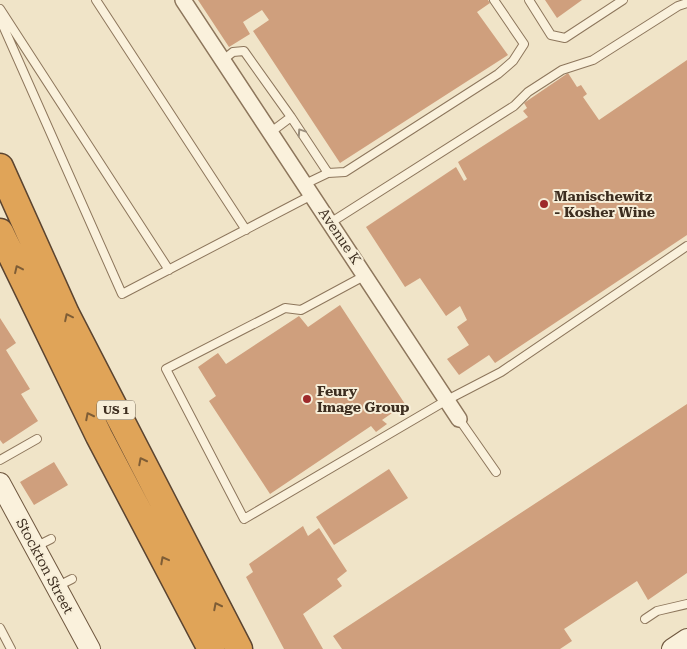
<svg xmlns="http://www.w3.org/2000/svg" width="687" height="649" viewBox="0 0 687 649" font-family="'Roboto Serif',serif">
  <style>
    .building { fill: #cf9f7d }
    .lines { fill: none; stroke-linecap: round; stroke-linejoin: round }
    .lane-casing { stroke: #8d765c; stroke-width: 10 }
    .street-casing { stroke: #8d765c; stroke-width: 18 }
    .secondary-casing { stroke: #6f573f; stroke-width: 22 }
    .highway-casing { stroke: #5b4430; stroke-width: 29 }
    .lane { stroke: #faf1dc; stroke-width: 8 }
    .street { stroke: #faf1dc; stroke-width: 15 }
    .secondary { stroke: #faf1dc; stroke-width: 20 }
    .highway { stroke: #e0a458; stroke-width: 26 }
    .oneway { stroke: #9c907e }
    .oneway2 { stroke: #7e5d36 }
    .poi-dot { fill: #9e2a2b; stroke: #f7eed8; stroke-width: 2 }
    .labels { text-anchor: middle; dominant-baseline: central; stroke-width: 4; stroke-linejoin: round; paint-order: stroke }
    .shield { fill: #f7eed8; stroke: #756857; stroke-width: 1 }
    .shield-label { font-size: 12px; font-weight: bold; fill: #3d2e20 }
    .poi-label { font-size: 14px; font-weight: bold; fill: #3d2e20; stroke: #f7eed8; text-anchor: start }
    .street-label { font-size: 14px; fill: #3d2e20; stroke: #f7eed8 }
  </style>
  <rect width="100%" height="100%" fill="#f0e4c8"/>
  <path class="building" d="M198 0H488L490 3 477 12 508 55 340 163 253 31 269 20 262 10 243 22 250 34 229 47Z
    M545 0H582L557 18Z
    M687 60V235L495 363 489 355 459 375 447 359 469 345 457 327 467 320 460 306 446 316 420 278 405 287 366 227 456 167 464 181 467 179 458 162 528 117 523 111 527 108 524 103 568 73 577 87 581 85 587 94 583 97 599 120Z
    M340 305 405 404 382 420 387 424 376 432 371 426 270 494 209 401 216 396 198 367 218 353 226 364 299 316 308 327Z
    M0 318 16 343 6 350 30 389 21 394 38 421 3 444 0 440Z
    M687 404V573L648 600 637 581 564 629 572 641 560 649H342L333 636Z
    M54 462 68 485 34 505 20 482Z
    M389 469 408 498 334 545 316 517Z
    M303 526 308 536 319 528 347 571 337 579 342 586 303 614 323 649H284L246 577 253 572 249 564Z"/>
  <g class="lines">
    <defs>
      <path id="lane" d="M96 0 246 230
        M529 0 551 35 565 38 623 0
        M0 9 169 270
        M0 19 122 294 312 195
        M223 60 233 52 244 51 291 117 328 173
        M271 132 291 117
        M305 184 328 173 345 172 498 74 513 61 524 44 494 0
        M330 223 514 106 528 92 562 70 593 60 678 6 687 3
        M366 275 301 310 285 308 166 369 244 519 447 400 501 372 687 246
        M459 419 496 472
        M0 460 37 439
        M35 547 51 539
        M58 586 72 579
        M645 619 657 611 687 604
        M0 628 11 649"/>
      <path id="street" d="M183 0 459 419"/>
      <path id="secondary" d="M0 483 90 649
        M672 649 687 639"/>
      <path id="highway" d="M0 167 66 314 239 649
        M0 232 99 436 211 649"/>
    </defs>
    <use href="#lane" class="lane-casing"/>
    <use href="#street" class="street-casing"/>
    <use href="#secondary" class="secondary-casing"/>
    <use href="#highway" class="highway-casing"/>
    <use href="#lane" class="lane"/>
    <use href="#street" class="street"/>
    <use href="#secondary" class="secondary"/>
    <use href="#highway" class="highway"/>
  </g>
  <defs><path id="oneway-chevron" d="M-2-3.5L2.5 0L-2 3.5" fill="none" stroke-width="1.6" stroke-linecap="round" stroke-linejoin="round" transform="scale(1.25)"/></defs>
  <use class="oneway" href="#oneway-chevron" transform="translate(301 132) rotate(-124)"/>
  <g class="oneway2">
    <use href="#oneway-chevron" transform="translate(18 269) rotate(-115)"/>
    <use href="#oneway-chevron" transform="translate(68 317) rotate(-116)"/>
    <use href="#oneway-chevron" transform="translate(89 416) rotate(-117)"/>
    <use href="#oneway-chevron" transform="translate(142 461) rotate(-117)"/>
    <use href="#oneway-chevron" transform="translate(164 560) rotate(-118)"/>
    <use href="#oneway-chevron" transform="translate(217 606) rotate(-117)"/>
  </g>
  <g class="poi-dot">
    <circle cx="544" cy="204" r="5"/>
    <circle cx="307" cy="399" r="5"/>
  </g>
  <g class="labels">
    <rect class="shield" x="97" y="400.5" width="38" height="19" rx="4"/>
    <g class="shield-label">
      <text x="116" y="410">US 1</text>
    </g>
    <g class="poi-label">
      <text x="554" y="196">Manischewitz<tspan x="554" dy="16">- Kosher Wine</tspan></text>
      <text x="317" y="391">Feury<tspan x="317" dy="16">Image Group</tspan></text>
    </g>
    <g class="street-label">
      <text transform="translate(340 236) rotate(56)">Avenue K</text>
      <text transform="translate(45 566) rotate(62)">Stockton Street</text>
    </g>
  </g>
</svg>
